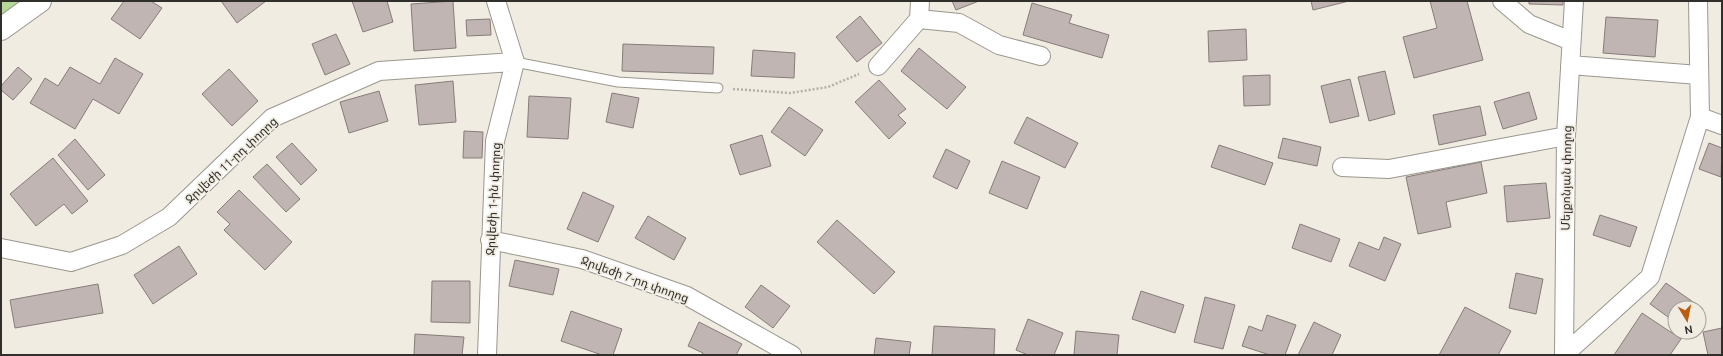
<svg xmlns="http://www.w3.org/2000/svg" width="1723" height="356" viewBox="0 0 1723 356" font-family="Ubuntu,'Noto Sans Armenian',sans-serif">
  <style>
    .green { fill: #b5d999 }
    .building { fill: #c0b5b2; stroke: #867c79 }
    .lines { fill: none; stroke-linecap: round; stroke-linejoin: round }
    .service-casing { stroke: #9a978e; stroke-width: 11 }
    .minor-casing { stroke: #9a978e; stroke-width: 20 }
    .tertiary-casing { stroke: #9a978e; stroke-width: 24 }
    .path { stroke: #b2afa7; stroke-width: 2.5; stroke-dasharray: 2 2; stroke-linecap: butt }
    .service { stroke: #fff; stroke-width: 9 }
    .minor { stroke: #fff; stroke-width: 18 }
    .tertiary { stroke: #fff; stroke-width: 22 }
    .labels { text-anchor: middle; dominant-baseline: central; stroke-width: 3.5; stroke-linejoin: round; paint-order: stroke }
    .street-label { font-size: 12px; fill: #302f2b; stroke: #f0ece2 }
  </style>
  <rect width="100%" height="100%" fill="#f0ece2"/>
  <path class="green" d="M1 1H23L1 16Z"/>
  <path class="building" d="M124 1H151L162 8 140 39 111 19Z
    M221 1H266L237 23Z
    M352 1H387L393 22 363 32Z
    M453 1 456 48 414 51 411 4Z
    M952 1H979L956 10Z
    M1311 1H1349L1313 10Z
    M1430 1H1467L1483 60 1414 78 1403 37 1437 28Z
    M1529 1H1563V5L1529 4Z
    M1032 3 1072 15 1069 23 1109 35 1102 58 1023 35Z
    M860 16 882 43 857 62 836 37Z
    M1606 17 1658 20 1655 57 1603 53Z
    M490 19 491 35 467 36 466 20Z
    M1246 29 1247 60 1209 62 1208 31Z
    M336 34 350 64 325 75 312 44Z
    M623 44 714 47 713 74 622 71Z
    M919 48 966 87 947 109 901 71Z
    M753 50 795 53 794 78 751 76Z
    M115 58 143 74 119 114 93 99 75 129 30 103 45 78 58 86 70 67 100 84Z
    M18 67 32 79 13 100 1 90V86Z
    M229 69 258 101 232 126 202 94Z
    M1385 71 1395 114 1369 121 1358 77Z
    M1270 75V105L1244 106 1243 76Z
    M1350 79 1359 116 1330 123 1321 86Z
    M879 80 906 109 898 115 906 123 889 139 855 102Z
    M453 81 456 122 419 125 415 85Z
    M379 91 388 121 349 133 340 102Z
    M1529 92 1537 119 1503 129 1494 102Z
    M612 93 639 98 633 128 606 122Z
    M529 96 571 98 568 139 527 137Z
    M1480 106 1486 135 1439 145 1433 115Z
    M789 107 823 130 805 156 771 132Z
    M1027 117 1078 143 1065 168 1014 143Z
    M464 131 483 132 482 158H463Z
    M762 135 771 166 740 175 730 145Z
    M1283 138 1321 147 1317 166 1278 158Z
    M75 139 105 175 88 190 58 155Z
    M292 143 317 170 301 185 276 157Z
    M1709 143 1722 148 1721 177 1699 169Z
    M1219 145 1273 163 1265 185 1211 167Z
    M946 149 970 161 957 189 933 177Z
    M53 158 88 201 72 214 64 204 36 226 10 194Z
    M1002 161 1040 177 1027 209 989 193Z
    M1481 162 1487 193 1446 202 1451 227 1418 234 1406 177Z
    M267 164 300 199 286 212 253 177Z
    M1546 183 1550 218 1507 222 1504 186Z
    M239 190 292 242 265 270 224 230 230 224 217 212Z
    M583 192 614 206 598 242 567 229Z
    M1600 215 1637 227 1630 247 1593 235Z
    M648 216 686 238 674 260 635 238Z
    M837 220 895 272 874 294 817 242Z
    M1300 224 1340 239 1331 262 1292 248Z
    M1384 237 1401 244 1385 281 1349 266 1359 242 1379 250Z
    M179 246 197 274 153 304 134 275Z
    M515 260 559 269 553 295 509 286Z
    M1516 273 1543 279 1536 314 1509 308Z
    M432 281H470V323L431 322Z
    M1666 283 1703 309 1699 314V308H1675V322L1650 304Z
    M98 284 103 313 15 328 10 300Z
    M761 285 790 306 773 328 745 307Z
    M1141 291 1184 305 1175 333 1132 319Z
    M1205 297 1235 305 1223 349 1194 342Z
    M1465 307 1511 331 1498 355H1439Z
    M571 311 622 329 613 355H602L561 341Z
    M1642 313 1681 339 1670 355H1614Z
    M1267 315 1296 325 1285 355H1270L1242 346 1249 326 1262 331Z
    M1028 319 1063 333 1054 355H1028L1016 350Z
    M699 322 742 344 736 355H702L703 353 688 346Z
    M1314 322 1341 335 1332 355H1298Z
    M934 326 995 329 994 355H932Z
    M1722 328V355H1708L1703 332Z
    M1076 331 1119 335 1117 355H1074Z
    M415 334 464 337 462 355H414Z
    M876 338 911 342 909 355H874Z"/>
  <g class="lines">
    <defs>
      <path id="service" d="M515 62 618 82 718 88"/>
      <path id="minor" d="M1502 1 1529 24 1571 41
        M919 19 959 23 999 45 1041 56
        M1570 65 1699 75
        M878 66 919 19 920 1
        M1700 117 1722 125
        M1342 167 1389 169 1566 136
        M490 240 582 259 687 296 792 355
        M1 248 71 262 122 245 169 217 272 118 379 71 515 62
        M1565 354 1650 277 1700 117 1698 1
        M487 355 495 141 515 62 496 1
        M1564 355 1566 136 1574 1"/>
      <path id="tertiary" d="M1 29 40 1"/>
    </defs>
    <use href="#service" class="service-casing"/>
    <use href="#minor" class="minor-casing"/>
    <use href="#tertiary" class="tertiary-casing"/>
    <path class="path" d="M733 89 790 93 828 87 859 74"/>
    <use href="#service" class="service"/>
    <use href="#minor" class="minor"/>
    <use href="#tertiary" class="tertiary"/>
  </g>
  <g class="labels">
    <g class="street-label">
      <text transform="translate(231 160) rotate(-43)">Ջրվեժի 11-րդ փողոց</text>
      <text transform="translate(1566 178) rotate(-89)">Մելքոնյան փողոց</text>
      <text transform="translate(493 199) rotate(-87)">Ջրվեժի 1-ին փողոց</text>
      <text transform="translate(635 279) rotate(20)">Ջրվեժի 7-րդ փողոց</text>
    </g>
  </g>
  <rect width="1723" height="356" fill="none" stroke="#302f2b" stroke-width="4"/>
  <g transform="translate(1687 320) rotate(170)"><circle r="19" fill="#f0ece2" stroke="#a3a099"/>
  <path d="M0-3L7 15L0 10L-7 15Z" fill="#bb5c13"/>
  <text y="-6" font-size="11" font-weight="bold" text-anchor="middle" fill="#302f2b">N</text>
  </g>
</svg>
